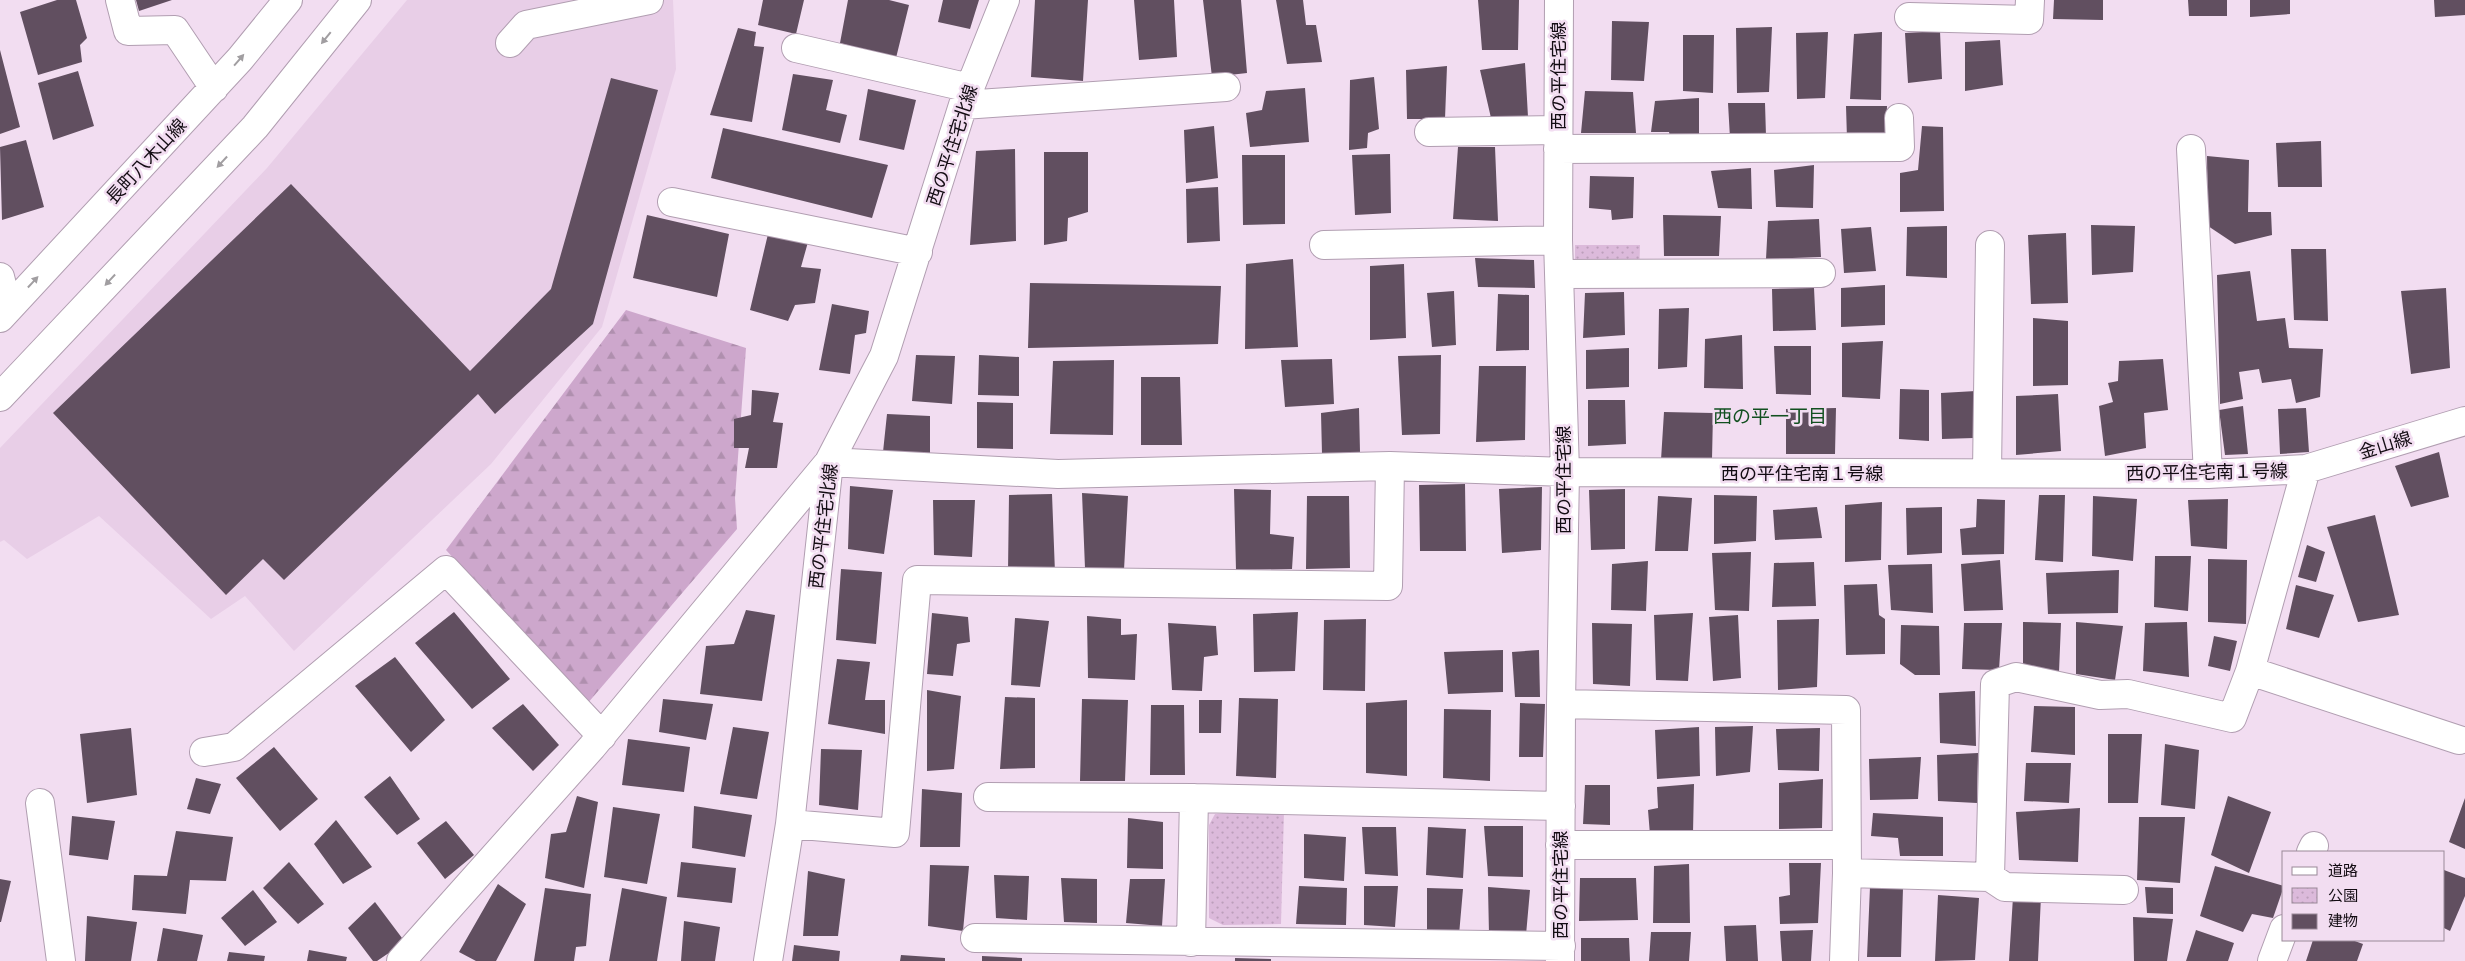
<svg xmlns="http://www.w3.org/2000/svg" width="2465" height="961" viewBox="0 0 2465 961" font-family="'PT Sans Narrow','Noto Sans JP',sans-serif">
  <style>
    .built { fill: #e8cee7 }
    .forest { fill: url(#forest-firs) }
    .park { fill: url(#park-dots) }
    .building { fill: #614f60 }
    .lines { fill: none; stroke-linecap: round; stroke-linejoin: round }
    .minor-casing { stroke: #b19eb1; stroke-width: 30 }
    .minor { stroke: #fff; stroke-width: 28 }
    .oneway { fill: #a19ea1 }
    .labels { text-anchor: middle; dominant-baseline: central; stroke-width: 5; stroke-linejoin: round; paint-order: stroke }
    .street-label { font-size: 18px; fill: #130c13; stroke: #f2ddf1 }
    .neighbourhood-label { font-size: 19px; fill: #125020; stroke: #f2ddf1 }
  </style>
  <defs>
    <pattern id="forest-firs" width="22" height="20" patternUnits="userSpaceOnUse" patternTransform="scale(1.25)"><rect width="22" height="20" fill="#cda7cc"/><path d="M5 1l3.5 6h-7zM16 11l3.5 6h-7z" fill="#af8fae"/></pattern>
    <pattern id="park-dots" width="8" height="8" patternUnits="userSpaceOnUse" patternTransform="scale(1.25)"><rect width="8" height="8" fill="#dcbadb"/><path d="M2 2h.1M6 6h.1" fill="none" stroke="#bc9fbb" stroke-width="1.8" stroke-linecap="round"/></pattern>
  </defs>
  <rect width="100%" height="100%" fill="#f2ddf1"/>
  <path class="built" d="M407 0H673L676 69 602 327 491 464 294 651 245 596 211 619 99 516 27 559 4 540 0 542V448L267 168Z"/>
  <path class="forest" d="M626 310 746 348 735 498 737 529 587 704 446 550Z"/>
  <path class="park" d="M1575 245H1640L1639 283 1575 270Z
    M1284 811 1281 924 1223 925 1209 918V825L1215 814Z"/>
  <path class="building" d="M57 0H76L87 38 80 45 82 62 38 75 20 12Z
    M136 0H172L139 11Z
    M763 0H804L796 34 758 25Z
    M848 0H889L909 5 896 58 840 43Z
    M943 0H979L970 29 938 22Z
    M1035 0H1088L1083 81 1031 77Z
    M1134 0H1174L1177 57 1139 60Z
    M1203 0H1241L1247 73 1212 77Z
    M1276 0H1303L1306 25H1316L1322 62 1287 64Z
    M1478 0H1519L1518 50H1482Z
    M2054 0H2103V20L2053 19Z
    M2188 0H2227V16H2189Z
    M2250 0H2290V14L2250 17Z
    M2434 0H2465V15L2435 17Z
    M1612 21 1649 22 1644 81 1611 80Z
    M1772 27 1769 92 1737 93 1736 28Z
    M738 28 756 32 754 46 764 47 752 122 710 115Z
    M1940 31 1942 79 1908 83 1905 33Z
    M1828 32 1825 98 1797 99 1796 33Z
    M1882 32 1881 100 1850 99 1854 34Z
    M1683 35H1714L1713 93 1683 91Z
    M2000 40 2003 85 1965 91V42Z
    M0 50 20 127 0 134Z
    M1525 63 1528 117 1491 118 1480 70Z
    M1447 66 1445 119H1407L1406 70Z
    M78 71 94 126 53 140 38 83Z
    M793 74 833 80 826 110 847 115 840 143 782 130Z
    M1374 77 1379 129 1368 133 1367 148 1349 150 1350 80Z
    M611 78 658 90 593 324 495 414 478 394 284 580 263 559 226 595 53 413 291 184 470 371 551 289Z
    M1305 88 1309 142 1250 147 1246 113 1262 110 1266 91Z
    M868 89 916 100 904 150 859 140Z
    M1585 91 1633 92 1636 133H1581Z
    M1699 98V138L1671 140 1669 132H1651L1655 101Z
    M1728 103H1765L1766 136 1730 138Z
    M1846 106H1887L1886 137 1847 139Z
    M1214 126 1218 178 1186 183 1184 130Z
    M1922 126 1943 127 1944 211 1900 212V173L1918 170Z
    M723 128 888 165 872 218 711 178Z
    M26 140 44 207 2 220 0 147Z
    M2321 141 2322 187H2278L2276 143Z
    M1458 147H1495L1498 221 1453 219Z
    M1015 149 1016 241 970 245 976 151Z
    M1044 152H1088V212L1068 218 1067 241 1044 245Z
    M1390 154 1391 213 1355 215 1352 155Z
    M1242 155H1285V224L1243 225Z
    M2207 156 2249 160 2248 212H2271L2272 235 2235 244 2208 226Z
    M1814 165 1813 208 1776 207 1774 170Z
    M1751 168 1752 209 1718 208 1711 171Z
    M1590 176 1634 177 1633 218 1612 220 1611 210 1589 208Z
    M1218 187 1220 241 1187 243 1186 189Z
    M647 215 729 234 717 297 633 278Z
    M1663 215 1721 216 1719 256H1664Z
    M1819 219 1821 257 1766 259 1768 221Z
    M2091 225 2135 226 2133 272 2092 275Z
    M1947 226V278L1906 276 1907 227Z
    M1871 227 1876 271 1844 273 1841 229Z
    M2066 233 2068 303 2031 304 2028 235Z
    M768 234 808 242 801 267 821 269 815 303 795 305 788 321 750 310Z
    M2291 249H2326L2328 321 2294 320Z
    M1475 258 1534 260 1535 288 1478 287Z
    M1293 259 1298 347 1245 349 1246 264Z
    M1404 264 1406 338 1370 340V266Z
    M2250 271 2257 321 2285 318 2289 348 2323 349 2320 397 2296 403 2291 379 2262 383 2259 369 2239 372 2243 399 2220 404 2217 275Z
    M1030 283 1221 286 1218 344 1028 348Z
    M1885 285V325L1841 327V288Z
    M1814 288 1816 330 1773 331 1772 289Z
    M2446 288 2450 368 2411 374 2401 291Z
    M1454 291 1456 345 1432 347 1427 293Z
    M1624 292 1625 335 1583 338 1585 293Z
    M1498 294 1529 295V350L1496 351Z
    M832 304 869 311 866 333 855 335 850 374 819 370Z
    M1689 308 1687 367 1658 369 1659 309Z
    M2033 318 2068 321V385L2033 386Z
    M1742 335 1743 389 1704 388 1705 339Z
    M1883 341 1880 399 1842 397V343Z
    M1774 346H1811V395L1776 394Z
    M1629 348V387L1586 389V350Z
    M916 355 955 356 952 404 912 401Z
    M979 355 1019 357V396L978 395Z
    M1441 355 1440 434 1402 435 1398 356Z
    M1332 359 1334 404 1285 407 1281 360Z
    M2163 359 2168 410 2144 413 2146 448 2105 456 2099 406 2113 402 2108 383 2118 381 2119 361Z
    M1114 360 1113 435 1050 434 1053 361Z
    M1479 366H1526L1525 440 1476 442Z
    M1141 377H1180L1182 445H1141Z
    M1900 389 1929 390V441L1899 439Z
    M752 390 779 393 773 422 783 423 777 468H745L749 448H734V419L751 415Z
    M1976 391 1974 438 1942 439 1941 393Z
    M2058 394 2061 451 2016 455V396Z
    M1588 400H1625L1626 444 1588 446Z
    M977 402 1013 403V449L977 448Z
    M2243 406 2248 454 2225 455 2219 410Z
    M1359 408 1360 452 1322 454 1321 413Z
    M1836 408 1835 454H1786V409Z
    M2306 408 2309 452 2280 454 2278 409Z
    M1664 412 1713 413 1712 459 1661 460Z
    M887 414 930 416V453L883 452Z
    M2439 452 2449 497 2411 507 2395 466Z
    M1465 484 1466 551H1420L1419 485Z
    M850 486 893 490 884 554 848 549Z
    M1542 487 1541 550 1502 553 1499 489Z
    M1234 489 1271 490 1270 534 1294 537 1292 569 1236 570Z
    M1625 489V549L1591 550 1589 490Z
    M1082 493 1128 496 1124 570 1085 568Z
    M1052 494 1055 573 1008 571 1009 495Z
    M1714 495 1757 496 1756 541 1714 544Z
    M2039 495H2065L2063 562 2035 560Z
    M1307 496H1349L1350 568 1306 569Z
    M1658 496 1692 498 1688 551H1655Z
    M2093 496 2137 499 2133 561 2092 556Z
    M1977 499 2005 500 2004 554 1962 555 1960 529 1976 527Z
    M2228 499 2227 549 2191 546 2188 500Z
    M933 500H975L972 557 934 555Z
    M1882 502 1881 560 1845 562V505Z
    M1817 507 1822 538 1775 540 1773 510Z
    M1942 507V553L1907 555 1906 508Z
    M2375 515 2399 615 2358 622 2327 527Z
    M2307 545 2325 552 2316 582 2298 577Z
    M1751 552 1749 611 1715 610 1712 553Z
    M2155 556H2191L2188 611 2154 607Z
    M2208 559 2247 560 2246 624 2208 622Z
    M2000 560 2003 610 1964 611 1961 564Z
    M1648 561 1646 611 1611 610 1612 564Z
    M1814 562 1816 606 1772 607 1774 563Z
    M1932 564 1933 613 1891 610 1888 565Z
    M841 569 882 572 876 644 836 640Z
    M2119 570 2118 613 2048 614 2046 573Z
    M1877 584 1879 615 1885 619V654L1846 655 1844 585Z
    M2296 585 2334 595 2319 638 2286 629Z
    M746 610 775 615 762 701 700 694 706 646 734 644Z
    M454 612 510 679 472 709 415 643Z
    M1298 612 1295 671 1254 672 1253 614Z
    M932 613 968 617 970 642 957 644 953 676 927 674Z
    M1693 613 1688 681 1656 680 1654 615Z
    M1738 615 1741 678 1713 681 1709 617Z
    M1087 616 1121 619V635L1137 634 1135 680 1088 678Z
    M1015 618 1049 621 1040 687 1011 685Z
    M1366 619 1365 691 1323 690 1324 620Z
    M1819 619 1817 687 1778 690 1777 620Z
    M2023 622 2061 623 2059 672 2023 668Z
    M2076 622 2123 626 2115 680 2076 674Z
    M2187 622 2189 677 2143 671 2145 623Z
    M1168 623 1216 626 1218 655 1204 657 1202 691 1172 690Z
    M1592 623 1632 624 1630 686 1593 684Z
    M1964 623H2002L1999 670 1962 669Z
    M1901 625 1939 626 1940 675H1915L1900 664Z
    M2214 636 2237 641 2230 671 2208 666Z
    M1503 650V692L1448 694 1444 652Z
    M1539 650 1540 697H1515L1512 652Z
    M395 657 445 720 411 752 355 686Z
    M837 659 870 662 865 700H885V734L828 724Z
    M927 690 961 696 954 769 927 771Z
    M1975 691 1976 746 1940 743 1939 693Z
    M1005 697 1035 698V768L1000 769Z
    M1239 698 1278 699 1276 778 1236 776Z
    M663 699 713 704 706 740 659 732Z
    M1082 699 1128 700 1125 781H1080Z
    M1199 700H1222L1221 733H1199Z
    M1407 700V776L1366 773V703Z
    M1520 703 1545 704 1543 757H1519Z
    M523 704 559 745 533 771 492 728Z
    M1151 705H1184L1185 775H1150Z
    M2034 706 2075 707V755L2031 752Z
    M1444 709 1491 710 1490 781 1443 778Z
    M1753 726 1750 772 1716 776 1715 727Z
    M733 727 769 732 757 799 720 794Z
    M1699 727 1700 776 1657 779 1655 730Z
    M131 728 137 795 87 803 80 734Z
    M1820 728 1819 771 1778 770 1776 729Z
    M2108 734H2142L2138 803H2108Z
    M628 739 690 747 684 792 622 785Z
    M2165 744 2199 750 2195 809 2161 805Z
    M274 747 318 799 280 831 236 778Z
    M821 749 862 750 858 810 819 805Z
    M1978 753 1977 803 1938 801 1937 755Z
    M1921 757 1918 799 1870 800 1869 759Z
    M2026 763H2071L2069 803 2024 801Z
    M390 776 420 819 397 835 364 797Z
    M196 778 221 784 210 814 187 809Z
    M1823 779 1822 828 1779 829V783Z
    M1694 784 1693 833 1650 835 1648 810 1658 808 1657 787Z
    M1585 785H1610V825L1583 824Z
    M922 789 962 793 960 847H920Z
    M577 796 598 802 584 888 545 878 551 834 566 832Z
    M2228 796 2271 812 2249 873 2211 855Z
    M2465 798V849L2449 842Z
    M694 806 752 815 745 857 692 848Z
    M613 807 660 814 647 884 604 877Z
    M2080 808 2078 862 2019 860 2016 812Z
    M1873 813 1943 817V856H1900L1898 838 1871 836Z
    M72 816 115 821 108 860 69 855Z
    M2139 817H2185L2180 883 2137 880Z
    M1128 818 1163 822V869L1127 868Z
    M336 820 372 867 343 884 314 844Z
    M446 821 474 855 445 879 417 843Z
    M1484 826H1523V877L1488 876Z
    M1362 827H1396L1398 876 1365 874Z
    M1428 827 1466 829 1463 878 1426 875Z
    M176 831 233 837 226 881 190 880 186 914 132 910 134 875 167 876Z
    M1304 834 1346 837 1344 881 1304 878Z
    M289 862 324 904 298 924 263 888Z
    M681 862 736 868 732 903 677 897Z
    M1789 863H1821L1818 923 1780 924 1779 897 1790 895Z
    M1689 864 1690 923H1653L1654 866Z
    M930 865 969 866 963 931 928 926Z
    M2215 866 2284 886 2273 918 2252 914 2243 932 2200 916Z
    M2444 870 2465 878V896L2450 931 2444 928Z
    M808 871 845 879 838 936H803Z
    M994 875 1029 876 1027 920 996 918Z
    M1061 878 1097 879V923L1064 922Z
    M1580 878H1636L1638 920 1579 921Z
    M0 879 11 881 1 922H0Z
    M1130 879H1165L1162 926 1126 923Z
    M498 884 526 904 496 961H476L459 952Z
    M1299 886 1347 888 1346 925 1296 924Z
    M1364 886H1398L1395 927 1364 925Z
    M1488 887 1530 890 1526 935 1489 934Z
    M1870 887 1903 888 1901 957H1867Z
    M2145 887 2173 888V914L2147 913Z
    M545 888 591 894 586 946 576 947 574 961H534Z
    M622 888 667 897 657 961H609Z
    M1427 888 1463 889 1459 935 1427 933Z
    M253 890 277 922 245 946 221 918Z
    M1938 895 1979 898 1975 960 1935 961Z
    M2041 896 2038 961H2009L2013 897Z
    M375 902 405 942 377 961H373L348 928Z
    M87 916 137 922 131 961H85Z
    M2133 917 2173 919 2167 961H2134Z
    M684 921 720 927 715 961H681Z
    M1756 925 1758 961H1726L1724 926Z
    M163 928 203 935 197 961H157Z
    M1813 930 1811 961H1782L1780 931Z
    M2196 930 2234 943 2228 961H2186Z
    M1651 932H1691L1689 961H1649Z
    M1581 938H1629L1630 961H1581Z
    M2313 940H2352L2363 944 2357 961H2306Z
    M794 945 840 951 839 961H792Z
    M309 950 347 957 346 961H307Z
    M229 952 265 956 264 961H227Z
    M901 955 945 958V961H900Z
    M982 956 1022 958V961H982Z
    M1235 958 1271 959V961H1235Z"/>
  <g class="lines">
    <defs>
      <path id="minor" d="M120 0 128 31 175 30 214 88
        M1559 0 1558 240 1565 472 1561 704 1560 961
        M1909 17 2029 20 2030 0
        M510 43 526 25 649 0
        M796 48 970 88
        M963 105 1226 87
        M1429 132 1558 130
        M1558 149 1900 147 1899 118
        M2191 149 2208 474
        M672 202 918 252
        M1324 245 1558 240
        M1560 274 1821 273
        M0 277 8 309
        M0 318 240 59 288 0
        M0 397 255 127 357 0
        M2306 469 2465 421
        M1987 473 1990 245
        M2250 671 2459 740
        M1561 704 1846 710 1847 873 1844 961
        M204 752 234 747 446 570 602 736
        M988 797 1194 798 1561 806
        M40 803 61 961
        M790 824 895 833 917 580 1388 586 1390 466
        M1560 845H1845
        M2311 852 2314 846
        M1847 873 1990 877 2005 887 2124 890
        M975 938 1561 946
        M1191 942 1194 798
        M401 961 592 747 829 462 1058 474 1390 466 1565 472 2208 474 2306 469 2250 671 2232 718 2128 694 2100 695 2016 677 1995 684 1990 877
        M768 961 790 824 829 462 884 356 963 105 1005 0
        M2272 961 2284 929"/>
    </defs>
    <use href="#minor" class="minor-casing"/>
    <use href="#minor" class="minor"/>
  </g>
  <defs><path id="oneway-solid" d="M-6-.8H1V-3.2L6.5 0L1 3.2V.8H-6Z" transform="scale(1.25)"/></defs>
  <g class="oneway">
    <use href="#oneway-solid" transform="translate(326 38) rotate(129)"/>
    <use href="#oneway-solid" transform="translate(239 60) rotate(-49)"/>
    <use href="#oneway-solid" transform="translate(222 162) rotate(133)"/>
    <use href="#oneway-solid" transform="translate(110 280) rotate(133)"/>
    <use href="#oneway-solid" transform="translate(33 282) rotate(-47)"/>
  </g>
  <g class="labels">
    <g class="street-label">
      <text transform="translate(1558 76) rotate(-90)">西の平住宅線</text>
      <text transform="translate(952 145) rotate(-72)">西の平住宅北線</text>
      <text transform="translate(146 161) rotate(-47)">長町八木山線</text>
      <text transform="translate(2385 445) rotate(-17)">金山線</text>
      <text transform="translate(2207 472) rotate(-1)">西の平住宅南１号線</text>
      <text x="1802" y="473">西の平住宅南１号線</text>
      <text transform="translate(1563 480) rotate(-90)">西の平住宅線</text>
      <text transform="translate(823 526) rotate(-83)">西の平住宅北線</text>
      <text transform="translate(1560 885) rotate(-90)">西の平住宅線</text>
    </g>
    <g class="neighbourhood-label">
      <text x="1770" y="416">西の平一丁目</text>
    </g>
  </g>
  <rect x="2282" y="851" width="162" height="90" fill="#f2ddf1" stroke="#998998"/>
  <rect x="2292" y="867" width="25" height="8" fill="#ffffff" stroke="#998998"/>
  <text x="2328" y="876" font-size="15" fill="#130c13">道路</text>
  <rect x="2292" y="888" width="25" height="15" fill="url(#park-dots)" stroke="#998998"/>
  <text x="2328" y="901" font-size="15" fill="#130c13">公園</text>
  <rect x="2292" y="914" width="25" height="15" fill="#614f60" stroke="#998998"/>
  <text x="2328" y="926" font-size="15" fill="#130c13">建物</text>
</svg>
